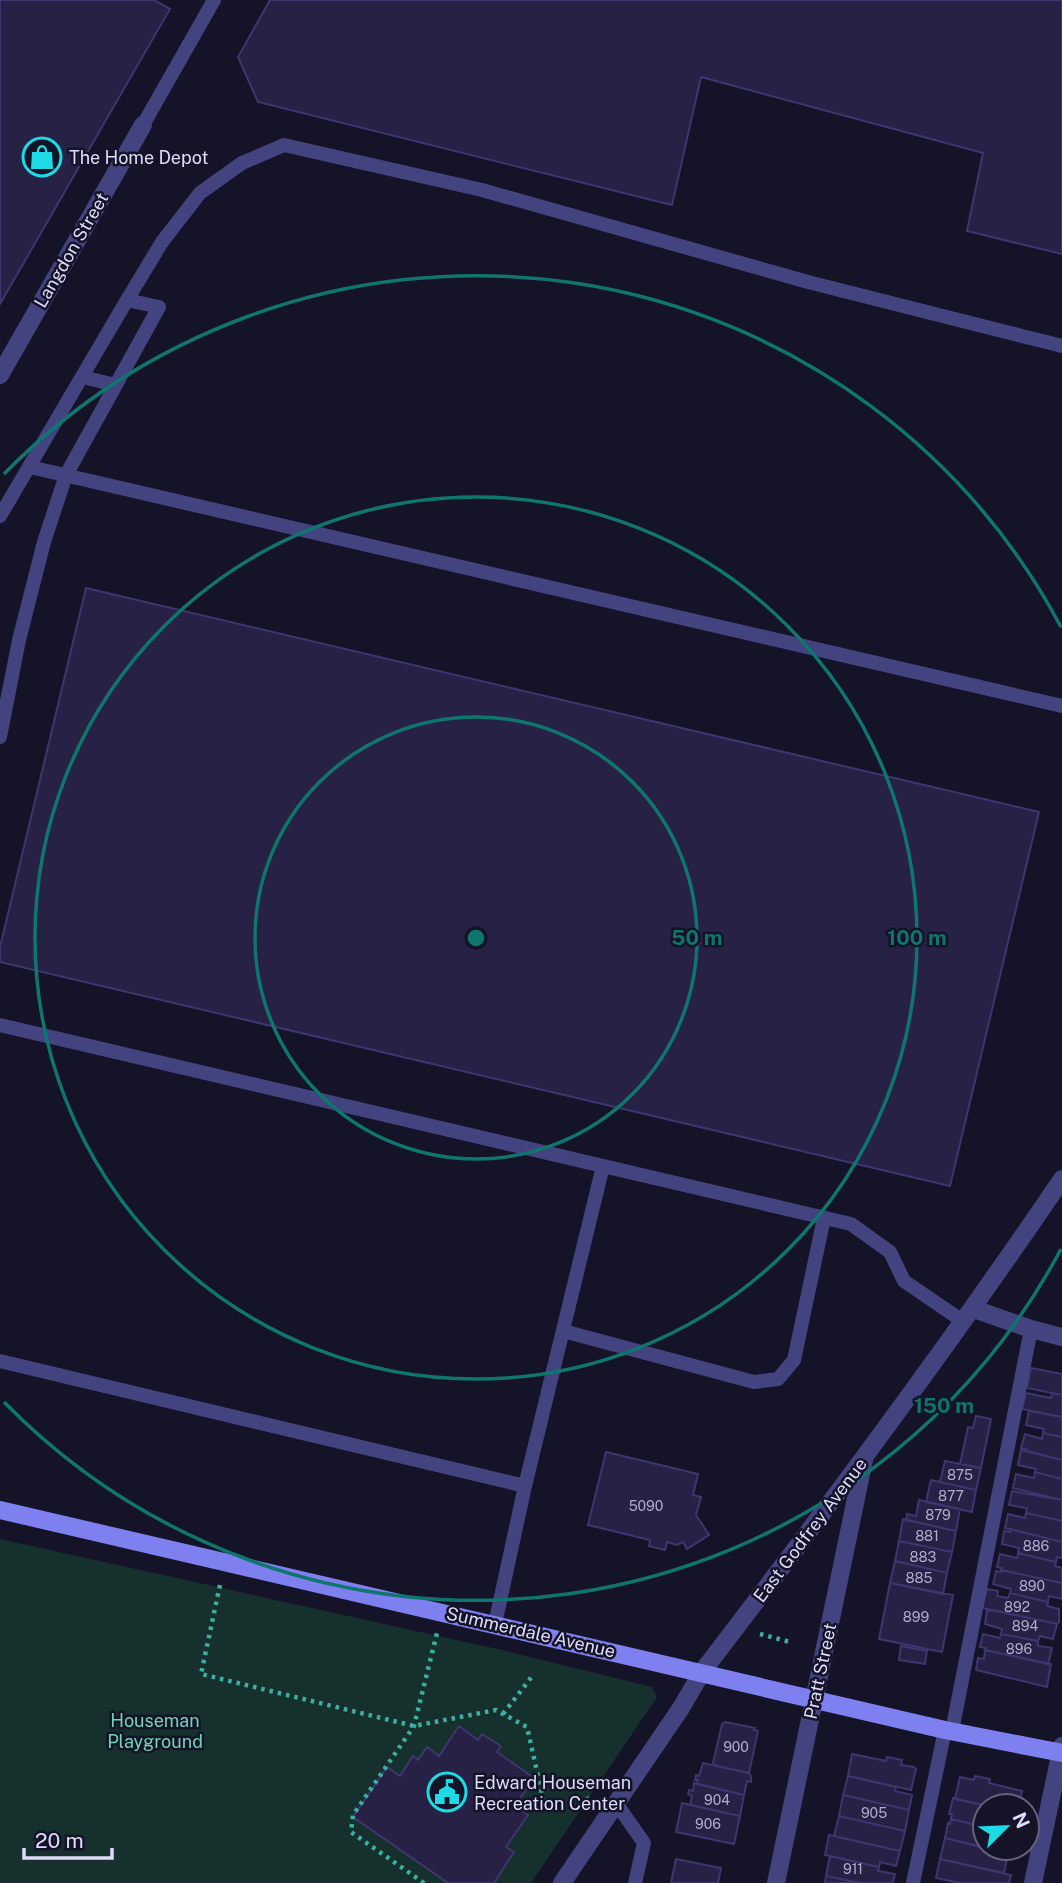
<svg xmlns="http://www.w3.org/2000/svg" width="1062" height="1883" viewBox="0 0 1062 1883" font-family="'Public Sans',sans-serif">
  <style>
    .green { fill: #16302e }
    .building { fill: #272145; stroke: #3e366f; stroke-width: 2 }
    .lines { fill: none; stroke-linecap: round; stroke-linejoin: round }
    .path { stroke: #3eada2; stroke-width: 4.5; stroke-dasharray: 3.5 5; stroke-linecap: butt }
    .service { stroke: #434380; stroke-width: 14 }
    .minor { stroke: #434380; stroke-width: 18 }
    .tertiary { stroke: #434380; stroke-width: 18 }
    .secondary { stroke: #7e80f0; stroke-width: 18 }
    .ring { fill: none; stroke: #0f766e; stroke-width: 3.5 }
    .labels { text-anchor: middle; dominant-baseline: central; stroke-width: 5; stroke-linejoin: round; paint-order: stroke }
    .number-label { font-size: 14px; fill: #b0adce }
    .poi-label { font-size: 18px; fill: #dedcfb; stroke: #151327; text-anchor: start }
    .street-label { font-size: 18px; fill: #dedcfb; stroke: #151327 }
    .park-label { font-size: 18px; fill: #70d4b6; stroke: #151327 }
    .centre { fill: #0f766e; stroke: #151327; stroke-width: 3.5 }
    .ring-label { font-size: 21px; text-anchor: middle; font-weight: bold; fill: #0f766e; stroke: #151327; stroke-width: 5; stroke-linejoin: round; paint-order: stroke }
  </style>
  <rect width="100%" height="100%" fill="#151327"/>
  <path class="green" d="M0 1539 502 1650 652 1687 657 1697 531 1883H0Z"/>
  <path class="building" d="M0 0H154L170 9 0 304Z
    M270 0H1062V254L967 231 983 153 701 77 672 205 258 102 238 57Z
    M86 588 1039 812 950 1186 0 962V947Z
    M1031 1368 1062 1374V1395L1027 1388Z
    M1026 1393 1051 1398 1052 1393 1062 1395V1417L1022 1409Z
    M1029 1411 1062 1417V1437L1043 1433 1044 1429 1026 1425Z
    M976 1416 991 1419 981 1468 960 1464 968 1427 973 1428Z
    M1043 1433 1062 1437V1460L1027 1451V1449L1021 1448 1025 1434 1042 1439Z
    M1021 1450 1062 1460V1479L1035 1472 1036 1469 1018 1465Z
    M606 1452 698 1474 693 1495 701 1497 696 1515 709 1535 687 1549 683 1542 677 1545 667 1542 665 1550 649 1546 650 1540 588 1525Z
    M945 1461 981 1468 976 1490 940 1482Z
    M1035 1472 1062 1479V1500L1013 1488 1016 1474 1034 1478Z
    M931 1480 976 1490 972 1512 926 1502Z
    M1012 1491 1062 1500V1521L1026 1513 1027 1508 1009 1505Z
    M919 1500 960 1509 956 1531 906 1520 907 1514 916 1516Z
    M1026 1513 1062 1521V1542L1005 1528 1008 1514 1025 1518Z
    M903 1519 956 1531 952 1552 899 1541Z
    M1010 1529 1062 1542V1558L1057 1557 1056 1562 1018 1553 1019 1548 1002 1544 1004 1531 1010 1532Z
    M899 1541 952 1552 947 1573 895 1561Z
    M1018 1553 1056 1562 1055 1566 1062 1568V1583L1001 1570 1002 1568 997 1567 1000 1554 1017 1558Z
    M895 1561 947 1573 943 1594 890 1583Z
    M1001 1570 1062 1583V1599L1049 1596 1048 1602 1010 1593 1011 1589 993 1584 996 1571 1001 1572Z
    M890 1583 953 1595 942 1652 879 1639Z
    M987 1589 998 1591 997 1596 1008 1598 1010 1593 1048 1602 1047 1606 1059 1609V1622L1057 1624 982 1608Z
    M993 1610 1057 1624 1053 1639 1040 1636 1038 1641 1001 1634 1002 1629 985 1624 987 1611Z
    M983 1634 1000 1638 1001 1634 1038 1641V1646L1052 1648 1048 1664 985 1650 986 1648 980 1647Z
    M901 1646 927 1651 925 1664 899 1660Z
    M985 1650 1051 1664 1047 1687 976 1670 978 1658 984 1659Z
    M725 1722 755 1728 754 1730 758 1731 749 1773 717 1766 713 1763 722 1724Z
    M459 1726 478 1740 482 1734 501 1746 497 1752 534 1778 515 1806 528 1815 506 1847 514 1852 494 1883H448L353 1817 387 1767 400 1776 413 1756 418 1760 427 1747 439 1756Z
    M852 1754 886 1761 887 1757 902 1760 901 1765 914 1767 916 1769 911 1790 848 1776Z
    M703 1763 749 1773 751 1776V1782L747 1781 744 1795 697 1784 698 1780H695L696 1775 699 1776Z
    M848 1776 896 1787 895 1791 912 1795 909 1810 843 1795Z
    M975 1776 990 1779 989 1783 1022 1791 1019 1806H987L955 1799 960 1777 974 1780Z
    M694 1783 744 1795 740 1816 690 1805 692 1796 688 1794 689 1790 693 1791Z
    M843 1795 909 1810 905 1831 839 1816Z
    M953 1798 987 1806H985V1827L951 1819 952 1814H949Z
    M682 1803 740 1816 734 1844 676 1832Z
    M839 1816 905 1831 900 1851 834 1836Z
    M951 1819 985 1827V1848L945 1838 948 1823 950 1824Z
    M829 1835 900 1851 896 1866 880 1862 879 1867 825 1855Z
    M945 1838 1008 1853 1004 1873 940 1859Z
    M830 1856 879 1867 878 1871 895 1874 893 1883H860L826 1876Z
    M676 1859 721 1868 718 1883H671Z
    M940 1859 1011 1875 1009 1883H960L936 1878Z
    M826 1876 860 1883H825Z"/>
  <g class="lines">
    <path class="path" d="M220 1585 201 1674 414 1726 496 1710 527 1727 545 1807 592 1798
      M760 1634 790 1642
      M503 1714 533 1675
      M424 1883 351 1832 353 1815 414 1726 437 1633"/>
    <path class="service" d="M143 125 214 0
      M127 300 162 242 200 193 242 163 284 145 482 190 808 282 1062 346
      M83 377 115 385
      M30 467 1062 706
      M0 516 127 300 159 307 66 475 44 542 19 640 0 737
      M0 1025 851 1224 890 1252 904 1281 964 1322
      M563 1331 754 1382 778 1379 794 1360 824 1218
      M0 1361 525 1486 495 1624
      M525 1486 603 1166
      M952 1731 1031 1329
      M616 1803 644 1843 635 1883
      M913 1883 945 1730"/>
    <path class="minor" d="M0 375 143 125
      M974 1309 1031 1329 1062 1337
      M562 1883 681 1708 702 1672
      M776 1883 864 1460
      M1033 1883 1062 1746"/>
    <path class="tertiary" d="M702 1672C826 1510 948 1347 1062 1179"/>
    <path class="secondary" d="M0 1510 945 1730 1062 1753"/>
  </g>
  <g class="ring">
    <circle cx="476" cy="938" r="221"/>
    <circle cx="476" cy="938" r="441"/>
    <path d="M1061 1249A662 662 0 0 1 4 1402M4 474A662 662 0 0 1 1061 627"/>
  </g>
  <defs>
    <symbol id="shop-ring" viewBox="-11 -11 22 22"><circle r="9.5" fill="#151327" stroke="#1edae5" stroke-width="1.5"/><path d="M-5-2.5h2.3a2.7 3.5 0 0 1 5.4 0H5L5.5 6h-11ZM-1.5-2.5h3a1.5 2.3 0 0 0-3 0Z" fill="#1edae5"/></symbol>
    <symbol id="civic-ring" viewBox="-11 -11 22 22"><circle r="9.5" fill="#151327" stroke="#1edae5" stroke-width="1.5"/><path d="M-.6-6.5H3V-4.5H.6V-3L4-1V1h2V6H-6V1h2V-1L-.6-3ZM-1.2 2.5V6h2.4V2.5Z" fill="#1edae5"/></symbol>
  </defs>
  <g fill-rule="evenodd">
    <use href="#shop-ring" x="20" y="135" width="44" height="44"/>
    <use href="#civic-ring" x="425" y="1770" width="44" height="44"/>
  </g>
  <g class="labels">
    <g class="number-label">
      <text x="960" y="1475">875</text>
      <text x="951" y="1496">877</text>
      <text x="646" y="1506">5090</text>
      <text x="938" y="1515">879</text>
      <text x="927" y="1536">881</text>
      <text x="1036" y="1546">886</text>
      <text x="923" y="1557">883</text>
      <text x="919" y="1578">885</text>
      <text x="1032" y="1586">890</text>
      <text x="1017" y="1607">892</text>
      <text x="916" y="1617">899</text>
      <text x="1025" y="1626">894</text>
      <text x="1019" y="1649">896</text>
      <text x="736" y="1747">900</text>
      <text x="717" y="1800">904</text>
      <text x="874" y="1813">905</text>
      <text x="708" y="1824">906</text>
      <text x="853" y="1869">911</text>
    </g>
    <g class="poi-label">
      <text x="69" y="157">The Home Depot</text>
      <text x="474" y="1782">Edward Houseman<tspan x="474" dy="21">Recreation Center</tspan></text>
    </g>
    <g class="street-label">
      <text transform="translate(71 250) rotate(-60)">Langdon Street</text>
      <text transform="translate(810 1530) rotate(-53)">East Godfrey Avenue</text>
      <text transform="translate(531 1632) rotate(13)">Summerdale Avenue</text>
      <text transform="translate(820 1671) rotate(-78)">Pratt Street</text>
    </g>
    <g class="park-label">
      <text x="155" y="1720">Houseman<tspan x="155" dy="21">Playground</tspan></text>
    </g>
  </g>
  <circle cx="476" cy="938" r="10" class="centre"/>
  <g class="ring-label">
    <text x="697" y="945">50 m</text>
    <text x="917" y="945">100 m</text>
    <text x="944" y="1413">150 m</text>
  </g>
  <g transform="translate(1006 1827) rotate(66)"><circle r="33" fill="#151327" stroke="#65637c" stroke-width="2"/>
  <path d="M0-5L12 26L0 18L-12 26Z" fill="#1edae5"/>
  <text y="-10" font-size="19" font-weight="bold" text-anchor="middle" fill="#dedcfb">N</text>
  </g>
  <path d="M24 1848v10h88v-10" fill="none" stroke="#dedcfb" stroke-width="3.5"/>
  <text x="35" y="1848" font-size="21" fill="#dedcfb" stroke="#151327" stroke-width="5" paint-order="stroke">20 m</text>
</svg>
